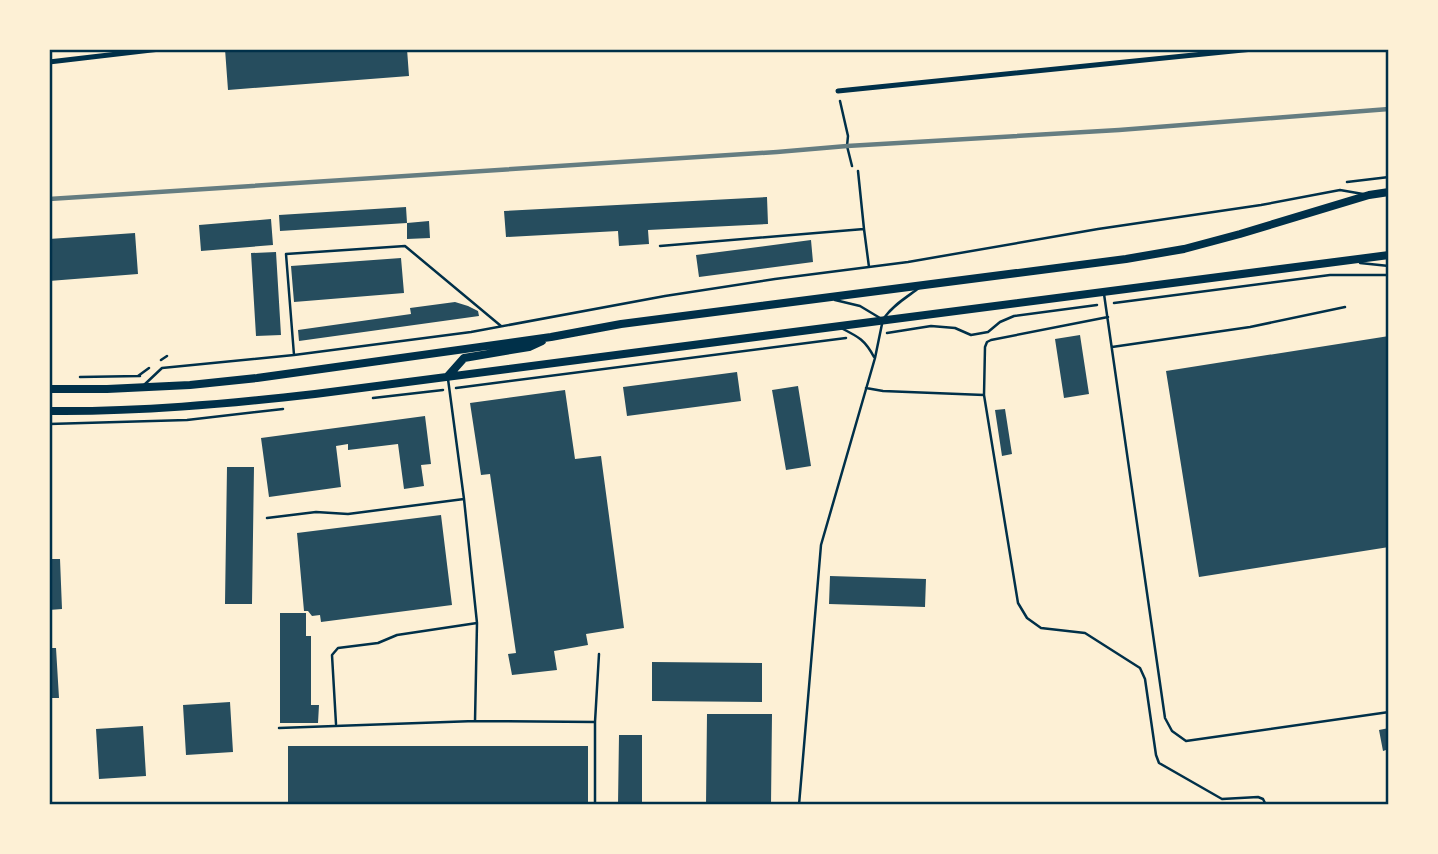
<svg xmlns="http://www.w3.org/2000/svg" width="1438" height="854" viewBox="0 0 1438 854" font-family="Roboto,sans-serif">
  <style>
    .building { fill: #264d5e }
    .lines { fill: none; stroke-linecap: round; stroke-linejoin: round }
    .path { stroke: #003049; stroke-width: 2.5 }
    .service { stroke: #003049; stroke-width: 2.5 }
    .minor { stroke: #003049; stroke-width: 5 }
    .secondary { stroke: #003049; stroke-width: 8 }
    .rail { stroke: #657d81; stroke-width: 4.5 }
    .neatline { fill: none; stroke: #003049; stroke-width: 2.5 }
  </style>
  <rect width="100%" height="100%" fill="#fdf0d5"/>
  <path class="building" d="M225 49H407L409 76 228 90Z
    M767 197 768 224 648 230 649 244 619 246 618 231 506 237 504 211Z
    M406 207 407 223 280 231 279 215Z
    M271 219 273 245 201 251 199 225Z
    M429 221 430 238 407 239V223Z
    M135 233 138 274 49 281V239Z
    M811 240 813 262 699 277 696 255Z
    M276 252 281 335 256 336 251 253Z
    M401 258 404 293 294 302 291 266Z
    M455 302 468 306 478 311 479 316 299 341 298 330 411 314 410 308Z
    M1080 335 1089 394 1064 398 1055 339Z
    M1389 336V547L1199 577 1166 371Z
    M737 372 741 401 627 416 623 387Z
    M798 386 811 466 786 470 772 390Z
    M565 390 575 459 601 456 624 628 586 634 588 645 554 651 557 670 512 675 508 654 516 653 490 474 481 475 470 403Z
    M1005 409 1012 454 1002 456 995 410Z
    M425 416 431 464 421 465 424 486 404 489 398 444 348 450V444L336 446 341 487 269 497 261 438Z
    M227 467H254L252 604H225Z
    M441 515 452 605 321 622 320 615 312 616 308 611H304L297 533Z
    M49 559H60L62 609 49 610Z
    M830 576 926 579 925 607 829 604Z
    M280 613H306V636H311V705H319L318 723H280Z
    M49 648H56L59 698H49Z
    M652 662 762 663V702L652 701Z
    M230 702 233 752 186 755 183 705Z
    M707 714H772L771 805H706Z
    M143 726 146 776 99 779 96 729Z
    M1389 728V749L1383 751 1379 730Z
    M619 735H642V805H618Z
    M288 746H588V805H288Z"/>
  <g class="lines">
    <path class="path" d="M840 101 848 136 847 146 852 166
      M1347 182 1389 177
      M1114 303 1330 275H1389
      M887 333 931 326 955 328 971 335 988 332 1000 322 1014 316 1097 305
      M161 360 167 356
      M138 376 149 368
      M80 377 140 376
      M456 388 846 338
      M373 398 443 390
      M49 424 187 420 283 409"/>
    <path class="service" d="M858 171 864 229
      M660 246 864 229 869 267
      M1360 263 1389 266
      M1104 294 1165 718 1172 731 1186 741 1389 712
      M835 300 860 306 880 318
      M1108 317 991 340 987 342 985 347 984 395 1018 603 1027 618 1041 628 1085 633 1140 668 1145 679 1156 755 1159 763 1222 799 1258 797 1263 799 1266 805
      M884 318C893 305 907 297 919 288
      M841 328C859 337 865 340 874 357
      M1112 347 1250 327 1345 307
      M294 355 286 254 405 246 501 326
      M448 379 464 499 477 623 475 721
      M144 385 162 368 294 355 471 332 665 296 775 279 908 262 1098 229 1261 205 1340 190 1363 194
      M866 388 883 391 984 395
      M267 518 316 512 348 514 464 499
      M336 724 332 655 338 648 378 643 397 635 477 623
      M279 728 475 721 595 722
      M595 805V722L599 654
      M799 805 821 545 875 358 882 324"/>
    <path class="minor" d="M49 62 160 49
      M838 91 1253 49"/>
    <path class="secondary" d="M448 376 464 358 529 347 542 341
      M49 389H107L190 385 257 378 551 337 621 324 1126 259 1184 249 1240 234 1369 195 1389 192
      M49 411C138 412 226 404 315 394L1389 255"/>
    <path class="rail" d="M49 199 777 152 847 146 1119 130 1389 109"/>
  </g>
  <rect width="1438" height="854" fill="none" stroke="#fdf0d5" stroke-width="102"/>
  <rect x="51" y="51" width="1336" height="752" class="neatline"/>
</svg>
